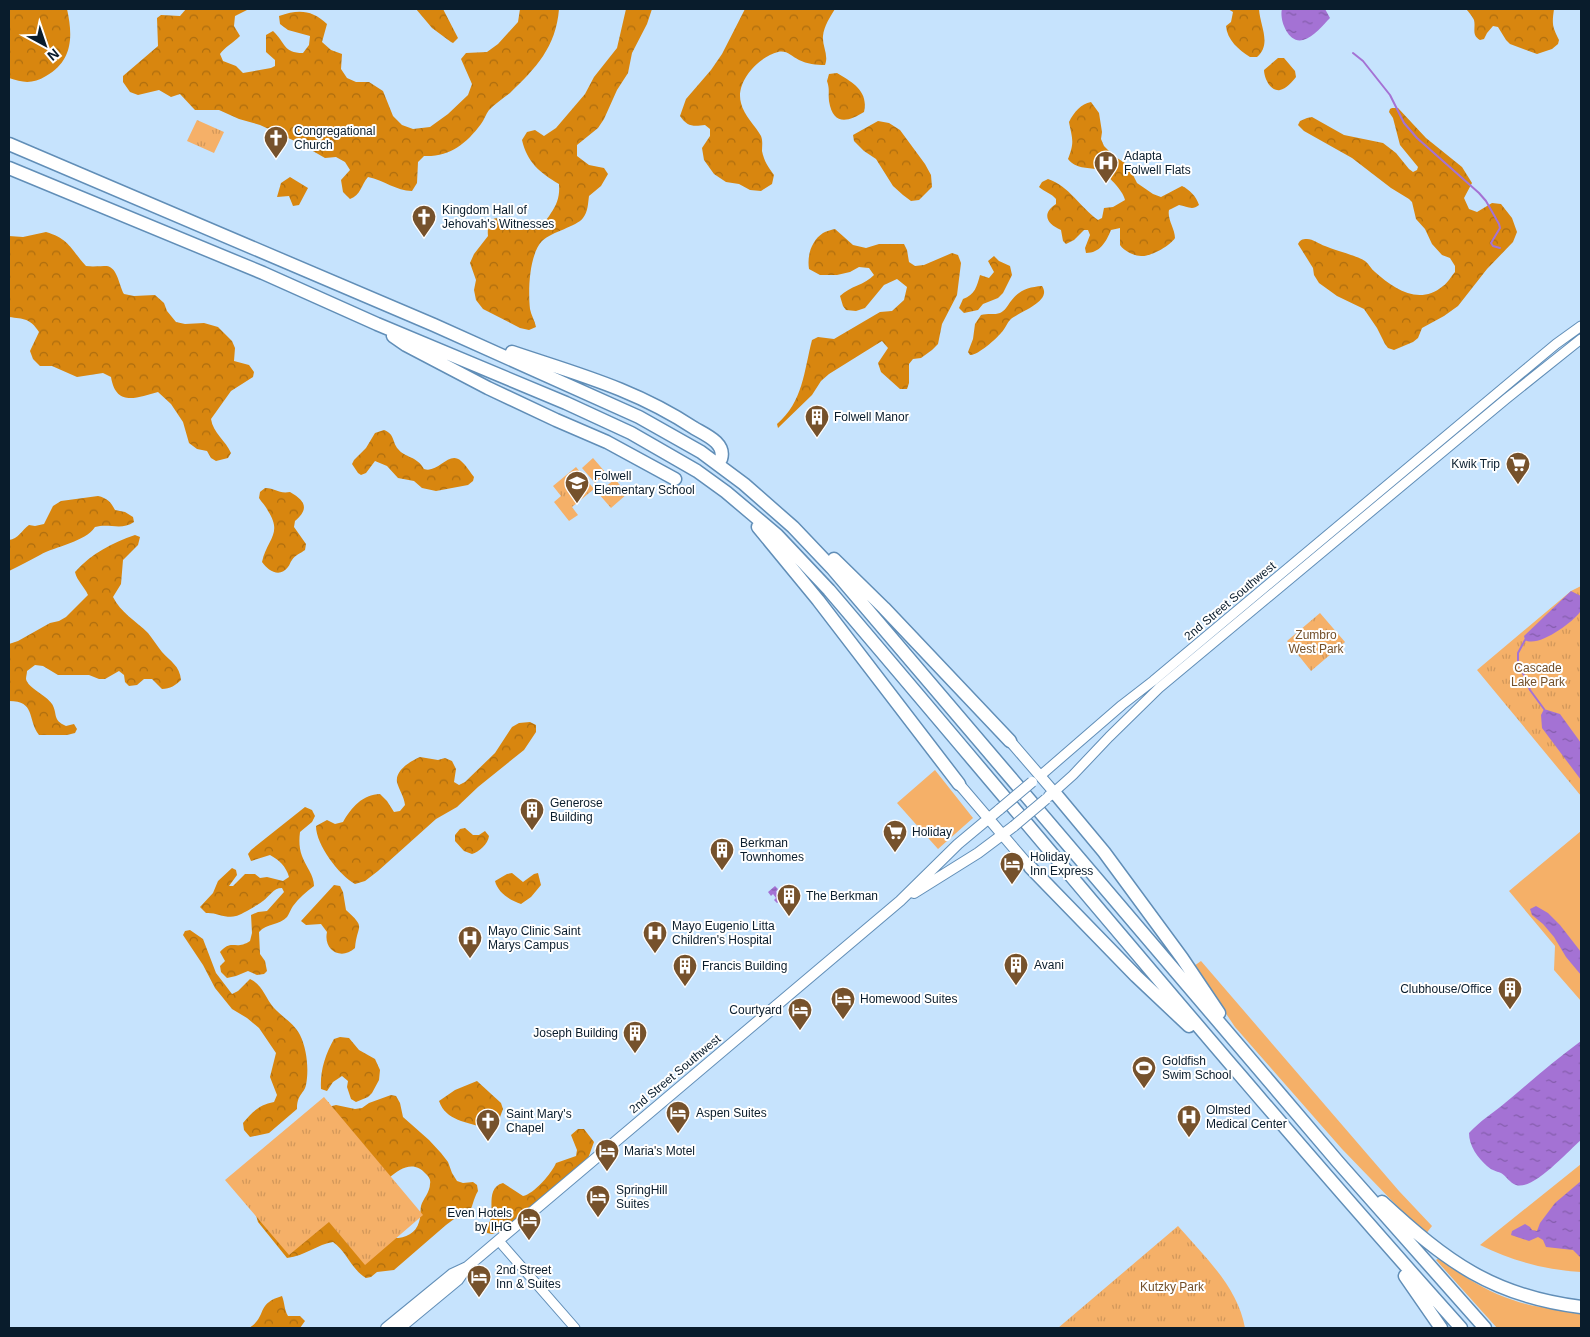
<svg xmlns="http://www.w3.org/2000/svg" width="1590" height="1337" viewBox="0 0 1590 1337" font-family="Arial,sans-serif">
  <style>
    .green { fill: #f5b068 }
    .forest { fill: url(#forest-crowns) }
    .park { fill: url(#park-tufts) }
    .water { fill: url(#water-ripples) }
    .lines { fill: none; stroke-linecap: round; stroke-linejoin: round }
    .stream { stroke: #a472d4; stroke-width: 2 }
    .secondary-casing { stroke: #618eb7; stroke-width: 11 }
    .primary-casing { stroke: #618eb7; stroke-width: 12 }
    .motorway-casing { stroke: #618eb7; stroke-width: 15 }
    .secondary { stroke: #fff; stroke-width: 9 }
    .primary { stroke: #fff; stroke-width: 10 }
    .motorway { stroke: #fff; stroke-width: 12 }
    .primary-bridge-casing { stroke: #618eb7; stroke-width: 12; stroke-linecap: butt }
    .primary-bridge { stroke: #fff; stroke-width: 10 }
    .labels { text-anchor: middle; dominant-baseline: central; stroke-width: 4; stroke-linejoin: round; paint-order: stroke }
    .poi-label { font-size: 12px; fill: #091c2c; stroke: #fff; text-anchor: start }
    .street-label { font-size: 12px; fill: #091c2c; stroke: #fff }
    .park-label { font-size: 12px; fill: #734f29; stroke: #fff }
  </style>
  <defs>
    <pattern id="forest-crowns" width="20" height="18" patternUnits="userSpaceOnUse" patternTransform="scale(1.25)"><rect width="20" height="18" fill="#d8860f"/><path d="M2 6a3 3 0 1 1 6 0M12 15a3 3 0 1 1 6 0" fill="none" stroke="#ad6d0f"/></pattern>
    <pattern id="park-tufts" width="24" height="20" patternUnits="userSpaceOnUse" patternTransform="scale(1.25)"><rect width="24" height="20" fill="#f5b068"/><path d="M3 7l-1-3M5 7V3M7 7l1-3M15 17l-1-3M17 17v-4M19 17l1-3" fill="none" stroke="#d1975a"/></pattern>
    <pattern id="water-ripples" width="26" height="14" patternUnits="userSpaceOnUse" patternTransform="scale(1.25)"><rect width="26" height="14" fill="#a472d4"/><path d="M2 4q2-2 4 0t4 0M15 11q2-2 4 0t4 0" fill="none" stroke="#845dac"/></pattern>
  </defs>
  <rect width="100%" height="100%" fill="#c6e3fd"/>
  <path class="green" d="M593 458 606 473 595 483 582 468Z
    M935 770 973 818 938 849 897 803Z
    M1581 831V1001L1554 970 1555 946 1509 891Z
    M1201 961 1399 1191 1432 1226 1425 1235 1342 1149 1235 1027 1194 966Z
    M1581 1164V1272C1546 1270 1512 1261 1480 1245Z
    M1439 1258C1461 1275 1485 1291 1513 1300 1534 1308 1558 1309 1581 1311V1328H1497L1436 1260Z"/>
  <path class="forest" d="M9 9H67C73 36 73 61 46 76 33 84 23 83 9 78Z
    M186 9H249L235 16 234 26 240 36C233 43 225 47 220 54L223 61 236 66 243 73 271 68 275 66V60L266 52V35L273 31C286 43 283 53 303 53L309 45 310 36 288 30 280 24 279 16C299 9 312 10 327 24L322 42 331 50 342 54 341 69 347 78 356 82H369L383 91 393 116 402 125 413 129 430 127 448 114 468 95 472 84 461 59 466 53 487 52 498 44 518 22 520 9H559C556 47 536 68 510 93 503 98 495 104 489 110 486 114 484 120 481 124 466 144 450 157 424 156L418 162 417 183 412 191C396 191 384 180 368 177 361 185 361 195 350 199L343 192 341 180 350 170 345 162 336 157 325 158 299 143 260 125 239 119 219 110H195L180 94 171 97 159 90 138 95 130 92 123 82V76L158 46 157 18 161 15 180 16Z
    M416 9H443L458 38 453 43 451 42 432 28Z
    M626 9H652L647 24 632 53 628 73 617 90 604 119 598 128 577 145V156L589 165 604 168 608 174 601 186 589 196C588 203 588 212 583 218 576 227 553 231 542 241 529 255 528 291 530 309 531 315 535 321 536 327L529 330 520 328 483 309 476 300 474 290 476 280 470 263 474 254 488 236C487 228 489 215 501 219 505 220 508 223 511 225 527 233 542 229 551 213 557 204 560 196 559 184 540 173 527 162 522 140L527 132 535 130 544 136 556 128 585 94 594 77 617 48Z
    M745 9H835C830 17 824 26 823 36 822 46 829 55 825 65 816 65 807 64 799 60 791 56 787 50 778 52 758 57 735 82 741 103 744 116 755 125 761 136 763 141 762 146 762 151 764 161 768 167 774 175L772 184 761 191 750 190 739 184 726 182 714 174 704 160 702 148 710 136V129L705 125C692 127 687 126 680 116L686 99 711 70 722 54Z
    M1228 9H1259C1260 26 1272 44 1257 57H1250C1239 50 1227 40 1226 26L1231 22 1233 12Z
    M1466 9H1554C1552 24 1552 26 1559 40L1558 44 1552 49 1537 54 1510 44 1506 40 1498 27 1493 26 1487 33 1484 39 1480 40C1471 35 1476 28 1474 20 1472 16 1469 12 1466 9Z
    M1278 58H1284L1295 71 1296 77C1292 82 1286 89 1280 90 1270 92 1264 77 1264 70Z
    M837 73C852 82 869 91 864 112 848 122 833 126 829 101 828 92 830 90 827 81L829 74Z
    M1091 102 1099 113 1102 132 1101 139 1104 146 1114 156 1128 165 1137 183 1153 194 1161 197 1182 186C1190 190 1196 196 1199 205 1192 211 1187 206 1179 205L1169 210C1167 219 1175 229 1175 238 1170 246 1150 257 1141 256 1134 256 1124 251 1120 245V228L1111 230C1106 242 1100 253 1086 253L1085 248 1090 235 1088 230H1084L1074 240 1066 244 1063 241 1061 230C1047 224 1041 214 1056 204V199C1051 193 1045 192 1039 187L1042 182 1048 179C1069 186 1080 207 1098 220L1102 218 1104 208 1113 207 1125 200C1123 190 1107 174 1098 170 1086 166 1077 170 1068 159 1075 142 1072 138 1069 122 1074 112 1081 104 1091 102Z
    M1392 108H1398L1426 138 1462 167 1472 183 1464 198 1469 209 1477 212 1492 203 1501 204 1512 218 1517 232 1513 242 1487 269 1458 306 1444 316 1422 328 1418 338 1413 342 1394 350 1388 348 1385 344 1377 328 1364 309 1337 296 1319 283 1314 275 1313 268 1298 244C1300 240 1302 239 1307 239 1313 239 1319 244 1325 246 1334 250 1358 256 1365 261 1369 264 1371 269 1375 272 1394 289 1419 306 1443 286 1448 283 1451 276 1455 272V266L1450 258 1442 255 1432 244 1425 229 1416 219 1412 202 1409 199 1391 188 1352 158 1304 131 1298 125 1300 121 1307 118 1312 117 1344 135 1383 143 1396 153 1409 169 1413 172 1417 170 1418 167 1400 145 1393 118 1389 112 1390 109Z
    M878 121 889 123 900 130 925 164 931 175 932 187 919 200 911 201 903 195 893 186 876 159 864 151 854 141 853 135Z
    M290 177 308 188 299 205 293 206 289 196 277 197 281 183Z
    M835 229 853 245 866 248 879 244H904L907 250 909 262 915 266 924 265 952 253 958 255 961 263 957 295 942 324 938 344 932 350 921 358 913 359 909 364V383L907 389H900L881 372 878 363 888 348 882 341 829 374 821 381 812 395 778 428 777 424C803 402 804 371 812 340L818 337 834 339 880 312 892 311 904 300 907 287 897 279 884 285 865 308 856 311 846 310 843 306 840 296C850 286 865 285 874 275L869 268 859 267 850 272 837 275H820L809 269C807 256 811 241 823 233 826 231 831 230 835 229Z
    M46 232C70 239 71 250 86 266 92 267 102 266 107 266 118 268 119 286 124 294L134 296 155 295 164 303 167 311 176 322 185 324 204 323 218 327 232 341 235 348 234 361 249 365 254 372 253 377 231 391 211 419C213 433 226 441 231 453L228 458 216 461 211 458 207 451 197 449 189 443 183 422 171 404 158 392C138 397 116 408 111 377L103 373 77 377 52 366H40L33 359 30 351 39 332C30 318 24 319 9 317V236L23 237Z
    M994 256 999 261 1010 266 1012 275 1003 293 998 298 983 304 978 310 964 313 959 308 963 299C975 295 977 286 980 275L989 278 994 272 988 261Z
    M1042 286C1053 302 1018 312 1010 320 1007 323 1005 329 1001 333 996 339 977 356 970 355L968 352 973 339 975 324 981 315C987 313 995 315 1000 313 1005 311 1008 305 1011 301 1019 290 1029 287 1042 286Z
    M384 430C395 434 392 442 398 449 405 458 417 456 424 469 438 474 449 450 461 461 466 465 470 472 474 477L473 481 468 485 436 491 422 488 414 481 398 478 387 466 375 461 366 473 361 475 358 473 352 464 354 460 366 448 375 433Z
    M265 488C276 488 278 494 290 492 306 501 309 509 295 521L294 527 306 544 305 550C301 553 295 555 292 560 290 562 290 565 288 567 280 578 268 571 262 562 267 539 283 534 268 511 266 506 262 503 259 498L260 492Z
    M98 496C107 498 111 502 115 510L125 512 133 517 134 522C121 531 110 523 95 527 85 542 56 546 40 555 30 560 20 566 9 571V540C18 539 22 530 29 525L35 526 44 524 53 506 61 501Z
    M135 535 140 537 138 545 123 560 121 584 113 597C120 612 136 621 148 633 153 639 157 646 162 652 170 661 180 666 181 680 176 685 170 689 162 689L152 679H144L137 685 129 686 125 682 124 675 119 671 105 679H99L89 675H58L43 666 35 665 27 671C27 674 26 676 26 679 28 688 46 695 52 704 58 714 52 720 66 726L74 724 77 729 75 733 67 735H39C27 719 36 701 9 701V644L18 641 50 623 59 621 66 617 88 595C84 586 77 581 75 572 92 553 112 543 135 535Z
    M530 722 536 725V732L524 750 478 787 457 807 436 819 378 871 365 881 355 884C339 875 316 845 316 826L327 820 335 824 343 822C351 808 363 794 380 794L387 801 394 812 400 811 405 805C404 796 399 790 397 782 395 770 411 761 420 757L438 760 445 758 452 761 456 769 454 782 459 785 465 782 495 753 512 727 519 723Z
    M305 807 312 810 315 816 312 822 300 832C299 840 299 848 302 856 306 867 314 875 314 886 306 892 299 898 293 906 291 909 289 914 287 917 280 925 267 923 259 932L260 954 265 961 267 971 264 974 257 975 248 971 236 976 227 978 221 972 220 966 225 961 220 952C232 938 235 951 250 941L252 933 251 915 258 912 267 911 284 892 282 888C273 888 270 896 263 901 261 903 239 916 236 916 226 919 216 912 206 913L200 907 213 893 218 881 232 868 236 870 237 875 229 886H233L245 874H255L260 878 267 877 283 881 289 877C286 866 279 860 270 855L251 861 248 854 251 850Z
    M465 828 473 835H479L485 831 489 836C488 844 479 852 472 854L464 851 455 841V835L460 829Z
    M512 873 523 882 534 874 538 873 541 885 531 897 521 904C510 900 498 893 495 881L507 874Z
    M334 885 340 886 343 892 346 910C367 929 357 924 355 948 341 961 323 950 327 932L321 924 306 925 301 921Z
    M190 930 203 939 216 973 232 994 238 991 250 979C263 985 265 998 274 1008 282 1017 295 1024 300 1035 307 1049 309 1070 306 1085 304 1094 297 1094 297 1109L269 1133 250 1137 244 1130 243 1123C252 1112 259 1105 274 1102L277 1095 270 1077 276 1053 259 1028 247 1018 232 1009 215 988 203 965 183 935 185 931Z
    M340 1037 349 1038 359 1050 375 1059 380 1070 379 1080 372 1093 368 1097 356 1102 351 1099 347 1087 348 1081 342 1076 333 1082 327 1091 321 1089C320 1071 325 1055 334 1039Z
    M477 1081 501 1103 503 1109 500 1117 485 1128C467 1122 446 1121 439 1101L455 1090Z
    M391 1095 396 1096 400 1103 403 1117 429 1140 441 1153 448 1162 452 1173 457 1181 463 1183 473 1182 477 1185 478 1191C473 1199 473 1208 467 1216L454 1219 446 1225 394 1270 377 1272 371 1277 366 1278C351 1269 347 1252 333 1242 318 1244 305 1256 287 1258L258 1222 255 1212 319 1215 392 1238C403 1239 416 1234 419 1222 421 1217 420 1211 421 1206 423 1199 430 1192 430 1184 431 1180 429 1177 426 1174 414 1160 400 1168 389 1178L324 1103 329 1102 328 1107 336 1105 355 1109 362 1108 369 1103Z
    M578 1129H584L594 1142 586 1164 504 1230 492 1234 487 1233C485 1225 490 1224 491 1218 493 1206 487 1187 503 1183L523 1196C534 1194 552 1173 556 1163L576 1156 577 1150 571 1135Z
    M282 1296C285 1304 284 1309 288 1316H300L305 1321 300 1328H249C268 1316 255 1304 282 1296Z"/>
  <path class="park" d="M197 120 224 132 214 153 187 141Z
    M576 467 594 489 572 507 578 515 569 521 554 502 561 496 553 486Z
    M615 479 627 494 611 508 598 493Z
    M1581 586V796L1477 670 1571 591Z
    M1320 613 1345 642 1311 671 1287 641Z
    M324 1097 423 1215 365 1265 329 1222 289 1255 225 1180Z
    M1178 1226C1204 1256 1238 1287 1245 1328H1058Z"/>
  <path class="water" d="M1282 9H1325L1330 18C1323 25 1314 37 1303 40 1288 44 1279 19 1282 9Z
    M1571 591 1581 596C1581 601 1582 608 1580 612 1572 623 1538 648 1525 640L1524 636Z
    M1544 709 1560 714 1581 743V780L1542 728 1541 715Z
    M775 886 778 889 776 892 779 895 781 893 785 897 777 903 774 900 776 898 773 894 771 896 768 892Z
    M1536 906 1548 913 1560 925 1581 952V975L1566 957 1554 937 1543 924 1532 915 1530 909Z
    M1581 1041V1140C1568 1151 1533 1191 1516 1185 1510 1183 1506 1176 1501 1173 1496 1171 1491 1170 1487 1166 1478 1158 1469 1146 1469 1133 1480 1121 1493 1113 1505 1103 1530 1082 1555 1060 1581 1041Z
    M1581 1181V1256L1580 1257 1573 1250 1546 1247 1543 1240 1538 1237 1529 1241 1511 1235 1512 1231 1525 1224 1530 1227 1532 1230 1537 1231 1540 1223 1555 1203Z"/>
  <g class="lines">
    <path class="stream" d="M1353 53 1363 61 1390 95 1404 123 1417 138 1479 193 1486 201 1499 224 1500 228 1491 243 1493 246 1500 248
      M1525 640 1518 653V661L1530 690 1544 709"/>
    <defs>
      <path id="secondary" d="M1040 776 1122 705 1153 681 1526 369 1556 344 1581 326
        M1054 792 1073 775 1109 737 1159 688 1506 399 1581 339
        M499 1241 575 1328"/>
      <path id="primary" d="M1010 741 1054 792 1049 796
        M959 784 1030 867
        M914 893 978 853 1014 826
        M386 1328 452 1274 467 1267
        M400 1328 458 1280 467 1267 900 901 958 844 1000 809"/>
      <path id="motorway" d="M9 144 434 325 639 417 701 452 744 484 793 527 832 568 1338 1162 1485 1328
        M9 168 263 273 377 324 566 403 631 433 697 471 726 492 777 535 829 590C1039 836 1245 1087 1461 1328
        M393 336 406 345 488 388 556 420 607 442 675 479
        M512 352C577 374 635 389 694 428 706 435 726 443 721 459
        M758 527 818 600 959 784
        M834 559 884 608 1010 741
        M1054 792 1104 852 1182 958 1219 1013
        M1030 867 1136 976 1189 1026
        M1382 1202C1446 1261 1492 1296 1581 1307
        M1405 1276 1441 1328"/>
    </defs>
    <use href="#secondary" class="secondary-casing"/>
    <use href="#primary" class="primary-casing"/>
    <use href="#motorway" class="motorway-casing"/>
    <use href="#secondary" class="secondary"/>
    <use href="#primary" class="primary"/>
    <use href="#motorway" class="motorway"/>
    <defs>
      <path id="primary-bridge" d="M1000 809 1032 782
        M1014 826 1046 799"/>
    </defs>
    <use href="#primary-bridge" class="primary-bridge-casing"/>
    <use href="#primary-bridge" class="primary-bridge"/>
  </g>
  <defs>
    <symbol id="church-pin" viewBox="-11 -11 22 30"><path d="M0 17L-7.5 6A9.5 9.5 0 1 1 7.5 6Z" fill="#76522c" stroke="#fff"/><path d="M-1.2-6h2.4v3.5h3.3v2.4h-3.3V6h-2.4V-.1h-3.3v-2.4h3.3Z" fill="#fff"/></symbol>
    <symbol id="hospital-pin" viewBox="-11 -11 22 30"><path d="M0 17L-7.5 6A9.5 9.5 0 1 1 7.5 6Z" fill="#76522c" stroke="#fff"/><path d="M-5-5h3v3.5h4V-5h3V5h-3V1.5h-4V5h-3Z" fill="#fff"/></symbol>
    <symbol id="building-pin" viewBox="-11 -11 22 30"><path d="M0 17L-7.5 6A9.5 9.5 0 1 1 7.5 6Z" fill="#76522c" stroke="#fff"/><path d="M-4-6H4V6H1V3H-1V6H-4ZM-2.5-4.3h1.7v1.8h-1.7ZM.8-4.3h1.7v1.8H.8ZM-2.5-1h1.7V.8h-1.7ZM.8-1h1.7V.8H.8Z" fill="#fff"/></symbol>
    <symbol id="supermarket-pin" viewBox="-11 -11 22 30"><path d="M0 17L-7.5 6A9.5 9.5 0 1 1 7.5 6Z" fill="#76522c" stroke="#fff"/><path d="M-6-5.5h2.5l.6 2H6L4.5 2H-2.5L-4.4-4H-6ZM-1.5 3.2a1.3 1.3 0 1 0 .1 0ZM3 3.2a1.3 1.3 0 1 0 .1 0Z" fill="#fff"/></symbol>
    <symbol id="school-pin" viewBox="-11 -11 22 30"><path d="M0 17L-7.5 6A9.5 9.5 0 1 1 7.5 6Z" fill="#76522c" stroke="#fff"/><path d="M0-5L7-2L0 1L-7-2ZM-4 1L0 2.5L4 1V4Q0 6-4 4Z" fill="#fff"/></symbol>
    <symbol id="hotel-pin" viewBox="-11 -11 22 30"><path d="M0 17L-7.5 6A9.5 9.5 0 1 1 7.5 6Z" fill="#76522c" stroke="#fff"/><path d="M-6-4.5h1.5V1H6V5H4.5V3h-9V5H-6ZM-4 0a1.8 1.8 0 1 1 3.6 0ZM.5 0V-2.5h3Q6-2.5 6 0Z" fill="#fff"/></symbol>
    <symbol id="stadium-pin" viewBox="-11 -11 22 30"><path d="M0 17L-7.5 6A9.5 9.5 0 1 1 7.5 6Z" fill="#76522c" stroke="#fff"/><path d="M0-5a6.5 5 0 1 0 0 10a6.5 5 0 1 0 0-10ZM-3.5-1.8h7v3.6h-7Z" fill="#fff"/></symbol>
  </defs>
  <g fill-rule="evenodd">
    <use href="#church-pin" x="262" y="124" width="28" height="38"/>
    <use href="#hospital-pin" x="1092" y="149" width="28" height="38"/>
    <use href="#church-pin" x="410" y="203" width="28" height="38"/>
    <use href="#building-pin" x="803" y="403" width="28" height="38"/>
    <use href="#supermarket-pin" x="1504" y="450" width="28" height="38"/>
    <use href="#school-pin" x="563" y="469" width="28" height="38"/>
    <use href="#building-pin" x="518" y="796" width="28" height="38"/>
    <use href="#supermarket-pin" x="881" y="818" width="28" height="38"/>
    <use href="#building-pin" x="708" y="836" width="28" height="38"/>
    <use href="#hotel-pin" x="998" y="850" width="28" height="38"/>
    <use href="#building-pin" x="775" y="882" width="28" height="38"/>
    <use href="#hospital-pin" x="641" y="919" width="28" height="38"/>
    <use href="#hospital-pin" x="456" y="924" width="28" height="38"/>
    <use href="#building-pin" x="1002" y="951" width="28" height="38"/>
    <use href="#building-pin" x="671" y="952" width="28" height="38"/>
    <use href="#building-pin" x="1496" y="975" width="28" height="38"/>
    <use href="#hotel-pin" x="829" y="985" width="28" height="38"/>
    <use href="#hotel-pin" x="786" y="996" width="28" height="38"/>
    <use href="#building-pin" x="621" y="1019" width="28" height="38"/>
    <use href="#stadium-pin" x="1130" y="1054" width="28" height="38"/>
    <use href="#hotel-pin" x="664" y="1099" width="28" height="38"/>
    <use href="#hospital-pin" x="1175" y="1103" width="28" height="38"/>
    <use href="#church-pin" x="474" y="1107" width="28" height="38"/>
    <use href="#hotel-pin" x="593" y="1137" width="28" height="38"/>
    <use href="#hotel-pin" x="584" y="1183" width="28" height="38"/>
    <use href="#hotel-pin" x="515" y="1206" width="28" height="38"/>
    <use href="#hotel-pin" x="465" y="1263" width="28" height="38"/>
  </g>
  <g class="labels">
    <g class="poi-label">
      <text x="294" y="131">Congregational<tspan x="294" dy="14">Church</tspan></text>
      <text x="1124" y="156">Adapta<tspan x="1124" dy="14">Folwell Flats</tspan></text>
      <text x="442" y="210">Kingdom Hall of<tspan x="442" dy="14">Jehovah's Witnesses</tspan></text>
      <text x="834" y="417">Folwell Manor</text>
      <text x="1500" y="464" text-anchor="end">Kwik Trip</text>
      <text x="594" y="476">Folwell<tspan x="594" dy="14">Elementary School</tspan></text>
      <text x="550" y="803">Generose<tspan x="550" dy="14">Building</tspan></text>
      <text x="912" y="832">Holiday</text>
      <text x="740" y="843">Berkman<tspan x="740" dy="14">Townhomes</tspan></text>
      <text x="1030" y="857">Holiday<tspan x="1030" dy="14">Inn Express</tspan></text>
      <text x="806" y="896">The Berkman</text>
      <text x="672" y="926">Mayo Eugenio Litta<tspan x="672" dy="14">Children's Hospital</tspan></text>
      <text x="488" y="931">Mayo Clinic Saint<tspan x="488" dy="14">Marys Campus</tspan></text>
      <text x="1034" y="965">Avani</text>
      <text x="702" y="966">Francis Building</text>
      <text x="1492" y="989" text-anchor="end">Clubhouse/Office</text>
      <text x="860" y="999">Homewood Suites</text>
      <text x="782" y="1010" text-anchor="end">Courtyard</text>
      <text x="618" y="1033" text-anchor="end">Joseph Building</text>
      <text x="1162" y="1061">Goldfish<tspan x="1162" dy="14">Swim School</tspan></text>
      <text x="1206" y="1110">Olmsted<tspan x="1206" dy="14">Medical Center</tspan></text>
      <text x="696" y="1113">Aspen Suites</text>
      <text x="506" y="1114">Saint Mary's<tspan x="506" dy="14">Chapel</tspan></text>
      <text x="624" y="1151">Maria's Motel</text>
      <text x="616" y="1190">SpringHill<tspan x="616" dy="14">Suites</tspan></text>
      <text x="512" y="1213" text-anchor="end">Even Hotels<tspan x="512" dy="14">by IHG</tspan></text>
      <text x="496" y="1270">2nd Street<tspan x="496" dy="14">Inn &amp; Suites</tspan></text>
    </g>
    <g class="street-label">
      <text transform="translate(1230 601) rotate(-40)">2nd Street Southwest</text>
      <text transform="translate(675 1074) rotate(-40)">2nd Street Southwest</text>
    </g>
    <g class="park-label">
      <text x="1316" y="635">Zumbro<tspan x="1316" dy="14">West Park</tspan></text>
      <text x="1538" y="668">Cascade<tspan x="1538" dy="14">Lake Park</tspan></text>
      <text x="1172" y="1287">Kutzky Park</text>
    </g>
  </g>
  <rect width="1590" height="1337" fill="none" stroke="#091c2c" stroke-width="20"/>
  <g transform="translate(45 45) rotate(140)" stroke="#ffffff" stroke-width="4" paint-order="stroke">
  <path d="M0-4L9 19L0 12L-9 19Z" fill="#091c2c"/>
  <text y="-8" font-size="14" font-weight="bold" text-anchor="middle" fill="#091c2c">N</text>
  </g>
</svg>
